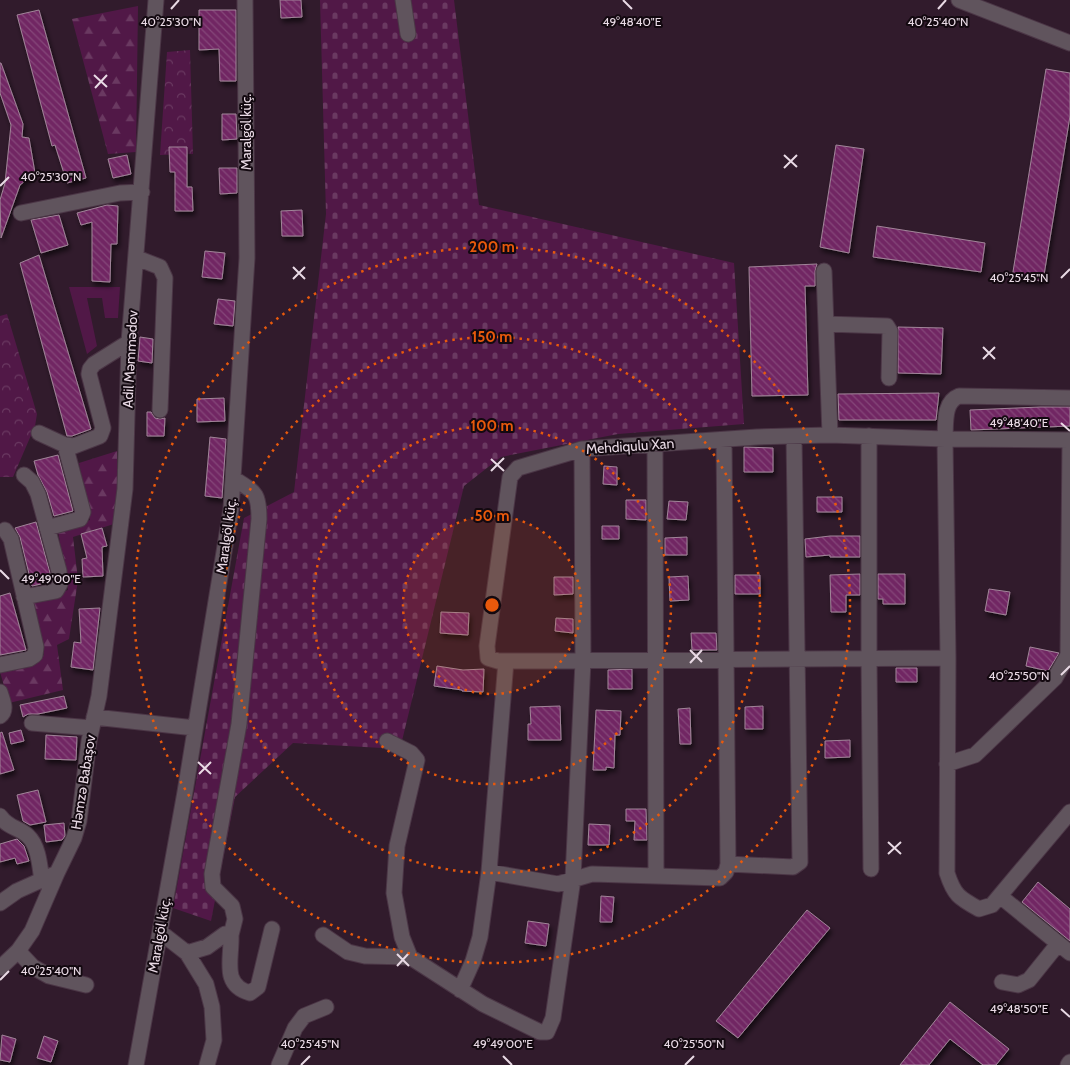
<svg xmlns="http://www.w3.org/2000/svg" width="1070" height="1065" viewBox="0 0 1070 1065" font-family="Cabin,sans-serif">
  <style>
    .grass { fill: #511847 }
    .forest { fill: url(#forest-firs) }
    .cemetery { fill: url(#cemetery-stones) }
    .park { fill: url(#park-crowns) }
    .building { fill: url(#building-back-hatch); stroke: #a18599; filter: url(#shadow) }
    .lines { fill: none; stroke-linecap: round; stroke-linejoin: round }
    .minor-casing { stroke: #4b3646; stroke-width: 17 }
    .minor { stroke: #60545d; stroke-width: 15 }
    .ticks { fill: none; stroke: #e9dae5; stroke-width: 2 }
    .ring { fill: none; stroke: #e8590c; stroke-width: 2.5; stroke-dasharray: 2.5 5 }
    .labels { text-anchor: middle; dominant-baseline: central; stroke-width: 4; stroke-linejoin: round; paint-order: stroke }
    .street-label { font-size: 14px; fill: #e9dae5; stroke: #130910 }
    .ticks-label { font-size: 12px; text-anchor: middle; fill: #e9dae5; stroke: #130910; stroke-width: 4; stroke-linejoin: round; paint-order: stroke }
    .centre { fill: #e8590c; stroke: #130910; stroke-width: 2.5 }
    .ring-label { font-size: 15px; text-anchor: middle; font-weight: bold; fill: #e8590c; stroke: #130910; stroke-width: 4; stroke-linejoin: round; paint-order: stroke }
  </style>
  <defs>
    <pattern id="forest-firs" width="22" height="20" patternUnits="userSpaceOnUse" patternTransform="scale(1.25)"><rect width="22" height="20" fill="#511847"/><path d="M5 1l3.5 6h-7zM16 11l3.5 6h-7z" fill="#6a3961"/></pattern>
    <pattern id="cemetery-stones" width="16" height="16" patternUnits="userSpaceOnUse" patternTransform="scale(1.25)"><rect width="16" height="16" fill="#511847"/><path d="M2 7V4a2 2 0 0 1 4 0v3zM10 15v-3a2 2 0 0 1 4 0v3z" fill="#6a3961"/></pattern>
    <pattern id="park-crowns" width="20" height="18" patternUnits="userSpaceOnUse" patternTransform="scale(1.25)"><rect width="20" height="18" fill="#511847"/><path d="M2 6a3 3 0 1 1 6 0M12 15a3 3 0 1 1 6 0" fill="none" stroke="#6a3961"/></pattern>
    <pattern id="building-back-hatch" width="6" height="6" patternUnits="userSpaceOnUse" patternTransform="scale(1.25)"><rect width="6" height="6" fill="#712763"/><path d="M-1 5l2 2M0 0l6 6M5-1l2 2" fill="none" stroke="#854679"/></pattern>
    <filter id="shadow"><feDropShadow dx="2" dy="4" stdDeviation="2.5" flood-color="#0009"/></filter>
  </defs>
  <rect width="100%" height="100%" fill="#311b2c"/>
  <path class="grass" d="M69 287H120L118 318H105L102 298H87L97 346 87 354Z"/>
  <path class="forest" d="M138 6 136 152 108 154 72 19Z
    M117 451V523L73 537 78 580 69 639 57 645 63 690 9 703 0 672 26 665 44 655 33 601 68 590 58 531 90 520 79 463Z"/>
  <path class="cemetery" d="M320 0H454L479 205 734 263 744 424 618 434 501 457 464 486 400 749 293 743 235 797 211 921 173 908 244 518 294 492 326 214Z"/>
  <path class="park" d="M190 50 193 154 160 155 167 52Z
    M7 314 37 414 35 426 13 477H0V316Z"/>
  <path class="building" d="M280 0H301L302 17 281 18Z
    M39 10 86 178 67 183 55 145 52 146 17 15Z
    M199 10H236V81H220L219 49 199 50Z
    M0 63H1L23 124 22 137 29 138 35 173 20 185 1 238 0 200 5 183 11 125 0 93Z
    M1046 69 1070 73V116L1043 281 1012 278Z
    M222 114H236L237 139 222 140Z
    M836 145 864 149 849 253 820 247Z
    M169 147H187V187H192L193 211H175V172H170Z
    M127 155 131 174 113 178 108 159Z
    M219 168H237V193L220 194Z
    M107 205 118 206 117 244H111L110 282 92 281V222L81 225 77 213Z
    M302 210 303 236H282L281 211Z
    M59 215 68 245 41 253 31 220Z
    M877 226 985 243 981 272 873 257Z
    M205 251 225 253 222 279 202 277Z
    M39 255 91 429 72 436H67L20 263Z
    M817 264 815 271V286H805L808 395 752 396 749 267Z
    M218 299 235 301 233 326 214 324Z
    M898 327 943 328 941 374 898 373Z
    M140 337 153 339 152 363 138 361Z
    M939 393 936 420H839L838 394Z
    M224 398 225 421 197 422V399Z
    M1040 407H1070V426L971 430 970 410Z
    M147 412H151L155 418 160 419 165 418 164 436H147Z
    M210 437 226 439 222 498 205 496Z
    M744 447 773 448V472H744Z
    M58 455 73 511 54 516 47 492 38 475 34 461Z
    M604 466 617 467V485L603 484Z
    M817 497H842V512H817Z
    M626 500H646V520L626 519Z
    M669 501 688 502 686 520 667 519Z
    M36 522 50 573V582L32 586 20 537 15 528Z
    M602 526H619V539H602Z
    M102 528 107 546 102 547 103 576 83 577 82 559 87 558 81 534Z
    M830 536H860V557H830V555L806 557 805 539Z
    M687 537V555H665V538Z
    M860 574V595H846V612H831L830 575Z
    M878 574H905V604H883V599H878Z
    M735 575H760V594H735Z
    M688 576 689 600 670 601 669 577Z
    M554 577H573V594L554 595Z
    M989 589 1010 592 1006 615 985 611Z
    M10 593 26 650 0 655V596Z
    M100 608 93 670 71 667 74 642 81 643 79 609Z
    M441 612 469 613 468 635 440 633Z
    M556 618 573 619V633L555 631Z
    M691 633H716L717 650H692Z
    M1030 647 1059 653 1048 671 1026 666Z
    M437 666 463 670 484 669 483 692 462 691V690L434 686Z
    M896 668H917V682H896Z
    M632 669V689H608V670Z
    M64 696 67 708 38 714H28L23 717 20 705Z
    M560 706 561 740H528V724H531L530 707Z
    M763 706V729H745V707Z
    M690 708 691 744H680L678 709Z
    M596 710 621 711 620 735H615L614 768 606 767V770H593Z
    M21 730 24 741 11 744 9 733Z
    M2 732 14 770 0 774V733Z
    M46 735 77 737 76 760 45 759Z
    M850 740V757L825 758V741Z
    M38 790 46 822 30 825 23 821 17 795Z
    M626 809H646L647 840H634L635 821H626Z
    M64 823 65 836 62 840 46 842 44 825Z
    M589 824 610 825 609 845H588Z
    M17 839 24 846 29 861 17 864 15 858 0 862V844Z
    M1038 882 1070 909V941L1022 902Z
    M601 896 614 897 612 922H600Z
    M807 910 830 928 738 1038 716 1021Z
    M528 921 549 924 546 946 525 943Z
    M950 1002 1009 1049 996 1065H983L950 1039 929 1065H900Z
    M2 1035 16 1039 10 1062 0 1060Z
    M44 1036 58 1041 51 1062 37 1058Z"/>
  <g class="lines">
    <defs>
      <path id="minor" d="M403 0 408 34
        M959 0 1070 43
        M21 213 120 193 142 192
        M137 258 160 267 165 278 160 410
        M824 271 830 435
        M826 324 887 326 890 331 889 378
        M1070 398 959 396C943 402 946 424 945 439L948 658 947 873C954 895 959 898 979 909L992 905 1070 812
        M39 433 65 445 74 446 100 436 103 428 89 374 90 369 94 364 129 342
        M869 436V658L871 869
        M655 444 656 876
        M47 528 80 519 83 512 65 445
        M24 597 56 591 60 584 59 571 38 494 32 482 24 475
        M948 658 498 661 488 658 487 646 510 477 518 468 582 449 757 437 830 435 945 439 1070 440
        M0 665 29 659 35 655 36 647 11 539 5 530
        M0 692C2 700 8 710 0 716
        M94 717 195 728
        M32 723 92 728
        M387 741 411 753 417 760 397 846 394 893 402 937 410 957 483 1004 540 1032H547L553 1018 573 879 583 661 582 449
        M947 764 975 755 1055 678 1068 655 1070 440
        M0 816C9 829 19 827 28 836 39 846 40 868 42 881
        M728 864 793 867 800 862 794 436
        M489 872 558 884 592 874 720 878 726 872 728 864 724 440
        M1000 896 1070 953
        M0 903 17 891 57 873 74 838 79 821 89 741 99 696 125 489 129 342 156 0
        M160 932 187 953 206 984 212 1007 214 1040 207 1065
        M231 935 235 919 232 906 213 887 212 874 239 724 259 519C259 491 254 492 233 478
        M323 935 348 952 365 956 410 957
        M18 951 33 967 49 976 86 985
        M187 953 207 947 225 934 231 935C232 959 221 985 250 993L258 987 272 929
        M0 968 18 951 32 931 57 873
        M1002 982 1018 985 1029 980 1058 944
        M460 990 473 961 480 937 489 872 506 661
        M136 1065 185 792 231 509 247 258 245 0
        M279 1065 295 1028 304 1016 326 1007
        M1068 1065 1070 1062"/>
    </defs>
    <use href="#minor" class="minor-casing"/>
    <use href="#minor" class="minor"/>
  </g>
  <path class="ticks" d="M623 0 632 9M171 9 179 0M938 9 946 0M94 75 107 87M95 88 107 75M784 155 797 167M784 168 797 155M0 186 9 177M293 267 305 279M1061 278 1070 269M293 279 305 267M983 347 995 359M983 359 995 347M1061 423 1070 431M491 459 504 471M491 471 504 458M0 570 9 579M690 650 702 662M690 663 702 650M1061 675 1070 666M198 762 211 774M199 774 211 762M888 842 901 854M888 854 901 842M397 954 409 966M397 966 409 953M0 980 9 971M1061 1009 1070 1017M503 1056 512 1065M301 1065 310 1056M685 1065 694 1056"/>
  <circle cx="492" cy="605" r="89" fill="#e8590c" fill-opacity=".12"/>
  <g class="ring">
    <circle cx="492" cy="605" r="89"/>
    <circle cx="492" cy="605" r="179"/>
    <circle cx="492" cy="605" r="268"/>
    <circle cx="492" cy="605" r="358"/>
  </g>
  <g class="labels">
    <g class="street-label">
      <text transform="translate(246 132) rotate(-90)">Maralgöl küç.</text>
      <text transform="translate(130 359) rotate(-87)">Adil Məmmədov</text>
      <text transform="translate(630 446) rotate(-4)">Mehdiqulu Xan</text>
      <text transform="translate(226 536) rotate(-82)">Maralgöl küç.</text>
      <text transform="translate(83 782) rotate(-81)">Həmzə Babaşov</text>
      <text transform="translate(159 935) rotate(-80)">Maralgöl küç.</text>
    </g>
  </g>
  <g class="ticks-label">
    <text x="632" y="26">49°48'40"E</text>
    <text x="171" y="26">40°25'30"N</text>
    <text x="938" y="26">40°25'40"N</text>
    <text x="51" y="181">40°25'30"N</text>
    <text x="1019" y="282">40°25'45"N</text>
    <text x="1019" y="427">49°48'40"E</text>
    <text x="51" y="583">49°49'00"E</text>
    <text x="1019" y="680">40°25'50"N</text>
    <text x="51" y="975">40°25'40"N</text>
    <text x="1019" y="1013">49°48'50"E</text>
    <text x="310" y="1048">40°25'45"N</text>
    <text x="694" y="1048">40°25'50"N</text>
    <text x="503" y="1048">49°49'00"E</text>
  </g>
  <circle cx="492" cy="605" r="8" class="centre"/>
  <g class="ring-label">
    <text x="492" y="252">200 m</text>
    <text x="492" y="342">150 m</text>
    <text x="492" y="431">100 m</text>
    <text x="492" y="521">50 m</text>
  </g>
</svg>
